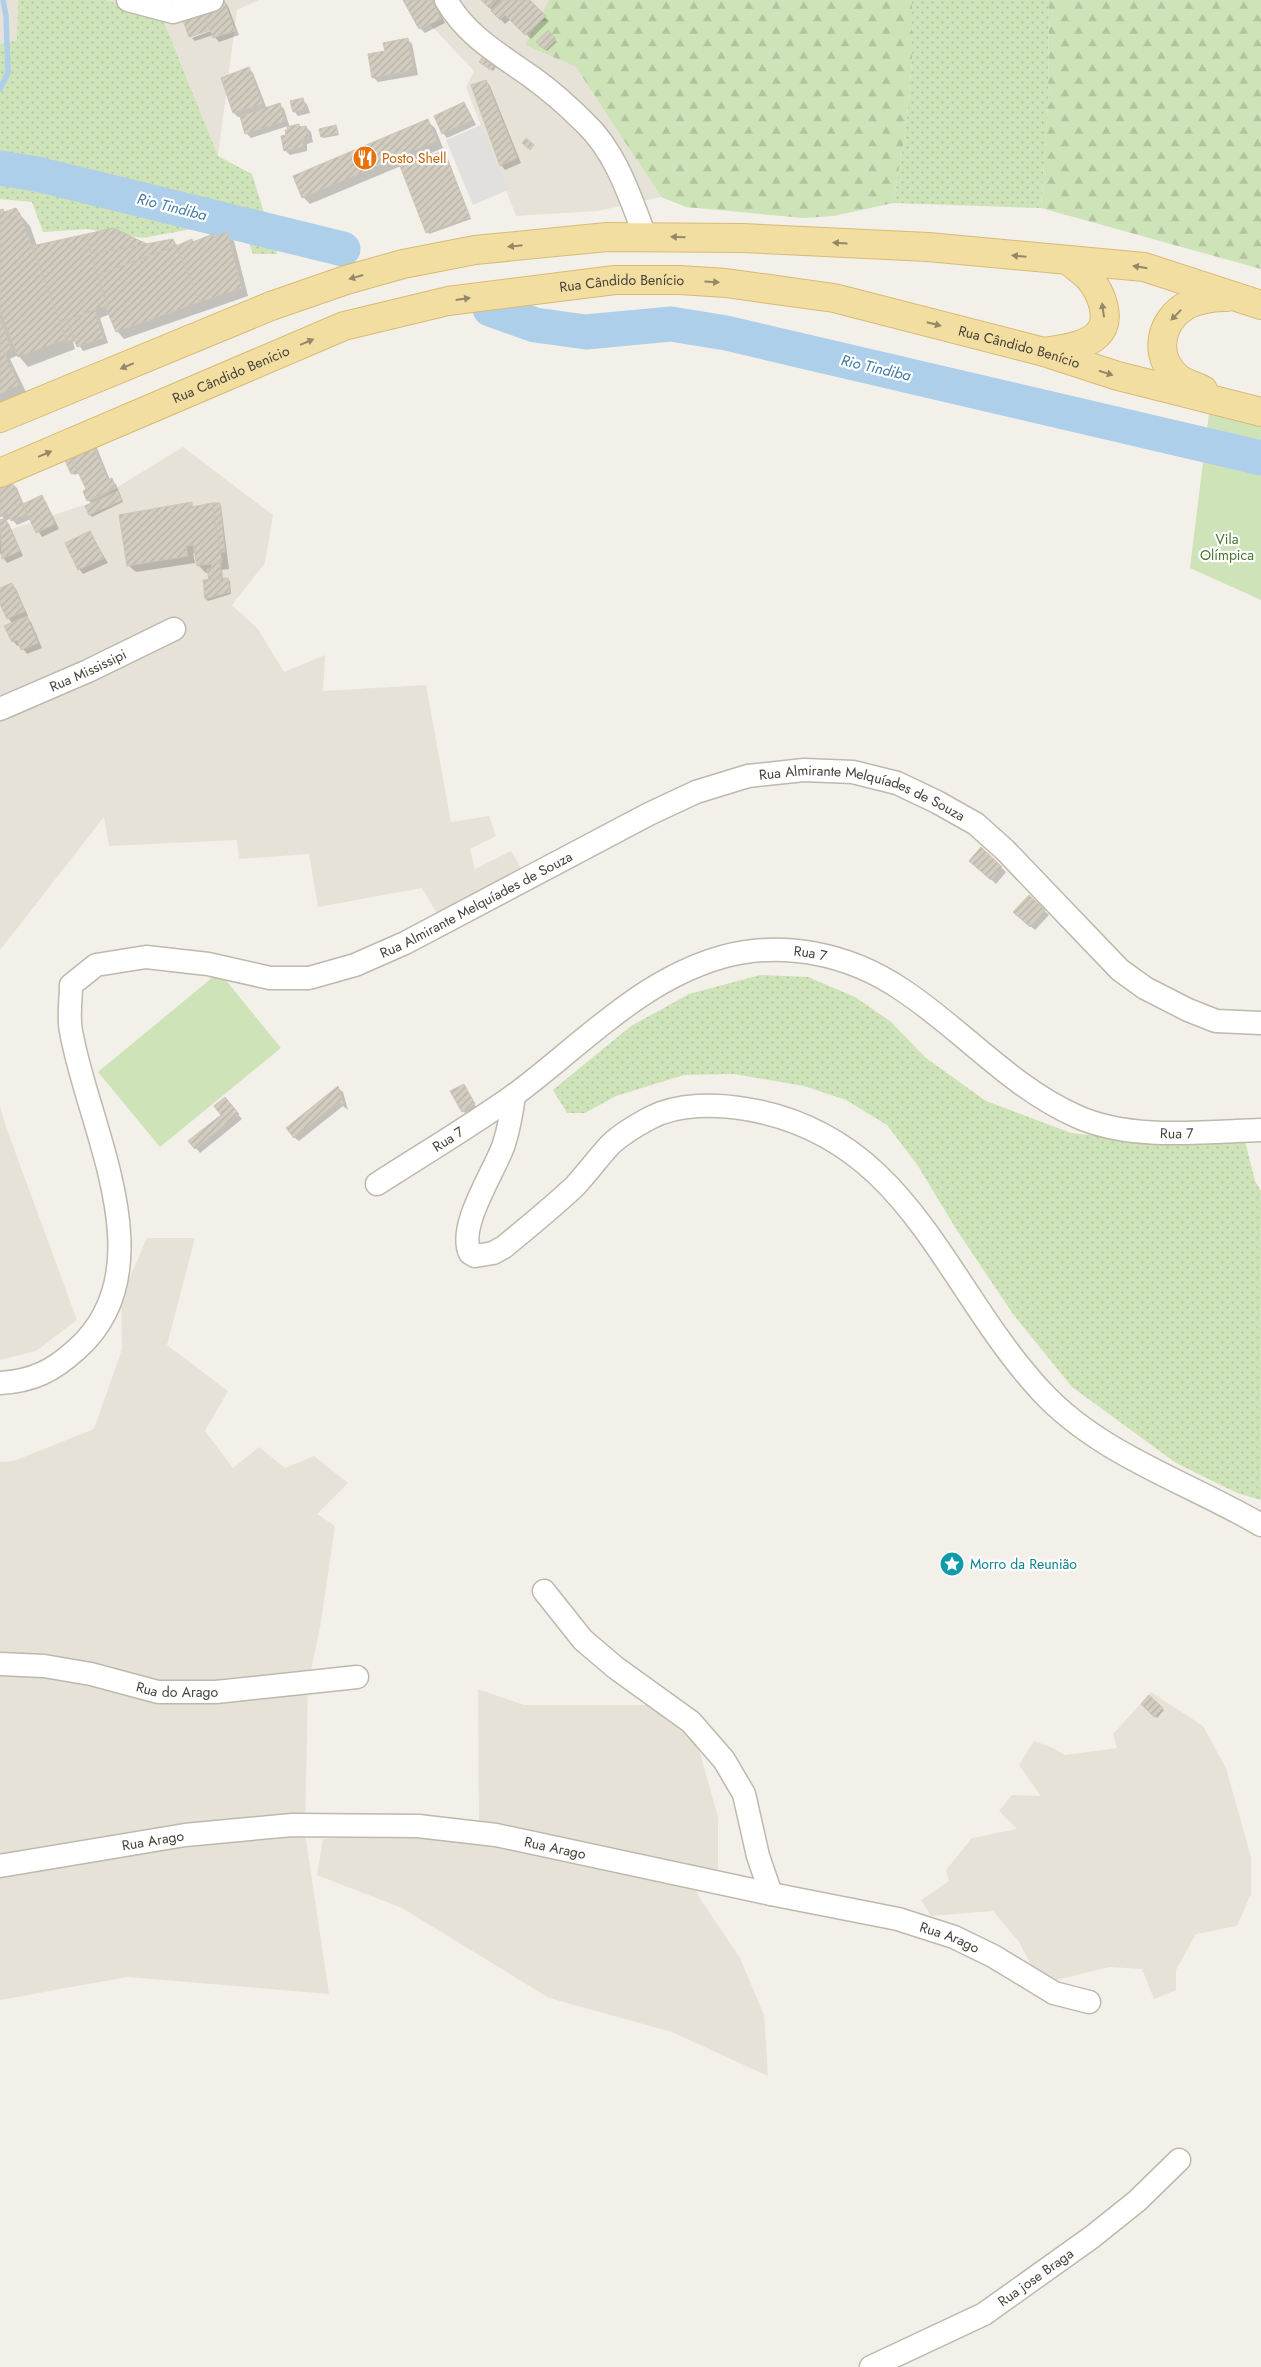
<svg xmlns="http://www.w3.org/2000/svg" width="1261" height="2367" viewBox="0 0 1261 2367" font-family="Jost,sans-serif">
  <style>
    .residential { fill: #e6e2d8 }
    .grass { fill: url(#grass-dots) }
    .forest { fill: url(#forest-firs) }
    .green { fill: #cee3b7 }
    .parking { fill: #e2e0de }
    .shadow { fill: #0003 }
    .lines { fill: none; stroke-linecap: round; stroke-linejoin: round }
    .stream { stroke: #adcfe9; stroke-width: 5.5 }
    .river { stroke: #adcfe9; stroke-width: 35 }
    .building { fill: url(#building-hatch); stroke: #cdc4b4 }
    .minor-casing { stroke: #beb8ad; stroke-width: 25 }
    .major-casing { stroke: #d7bb74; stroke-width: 30 }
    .minor { stroke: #fff; stroke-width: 22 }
    .major { stroke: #f3dea2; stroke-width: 28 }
    .oneway { fill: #948868 }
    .labels { text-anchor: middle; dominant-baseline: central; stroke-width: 4.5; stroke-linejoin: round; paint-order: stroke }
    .food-label { font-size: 14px; fill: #c56008; stroke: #fff; text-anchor: start }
    .street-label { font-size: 14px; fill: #464139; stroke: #fff }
    .park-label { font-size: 14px; fill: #497232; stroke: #fff }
    .culture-label { font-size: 14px; fill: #0d838f; stroke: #fff; text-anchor: start }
    .water-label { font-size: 15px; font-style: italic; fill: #3d78a7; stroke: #fff }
  </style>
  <defs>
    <pattern id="grass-dots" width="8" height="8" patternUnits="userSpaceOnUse" patternTransform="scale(1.25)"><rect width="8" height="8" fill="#cee3b7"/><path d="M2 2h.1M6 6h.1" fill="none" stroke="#b2c49e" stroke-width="1.8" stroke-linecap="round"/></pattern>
    <pattern id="forest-firs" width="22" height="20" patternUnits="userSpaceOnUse" patternTransform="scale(1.25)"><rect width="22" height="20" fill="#cee3b7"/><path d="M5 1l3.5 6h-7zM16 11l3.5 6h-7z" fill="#b2c49e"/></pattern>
    <pattern id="building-hatch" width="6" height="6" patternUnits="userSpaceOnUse" patternTransform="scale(1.25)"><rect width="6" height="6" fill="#d3ccc0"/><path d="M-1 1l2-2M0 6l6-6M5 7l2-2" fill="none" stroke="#b6b0a6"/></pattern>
  </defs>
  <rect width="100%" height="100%" fill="#f3f0ea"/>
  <path class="residential" d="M0 0H18L17 40 0 44Z
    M106 0H259L237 10 218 156 162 17Z
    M407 0H549L525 45 576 67 661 197 598 211 516 216 466 87 474 71Z
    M183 447 273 515 265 563 232 605 258 629 284 672 325 655 323 691 426 685 451 822 489 816 496 836 470 849 475 869 511 851 521 868 440 918 422 888 318 907 309 854 239 859 237 840 109 846 104 817 0 950V533L93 502Z
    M0 1106 6 1127 77 1320 36 1351 0 1360Z
    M147 1238H195L167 1345 228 1391 205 1431 233 1468 259 1447 285 1468 314 1456 348 1483 317 1514 335 1526 320 1628 308 1684 305 1833 329 1994 127 1977 0 2000V1462L14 1461 94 1429 122 1349 121 1297Z
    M478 1689 524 1705H654L696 1739 718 1817V1877L684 1867 701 1900 740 1958 764 2015 768 2076 672 2032 549 1998 402 1908 317 1875 323 1839 396 1832 481 1842 479 1819Z
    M1151 1692 1203 1726 1226 1768 1251 1857V1894L1237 1926 1196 1934 1176 1970V1990L1154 1999 1142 1969 1109 1967 1041 1984 1019 1942 993 1911 931 1916 921 1900 949 1881 946 1870 972 1838 1017 1829 999 1811 1012 1795 1041 1796 1019 1765 1034 1741 1051 1747 1065 1755 1117 1748 1113 1734Z"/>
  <path class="grass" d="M18 0H106L162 17 218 156 252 174 277 254H253L246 235 208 226 143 238 87 229 43 232 32 202 0 199V44L17 40Z
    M912 0H1049L1048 103 1041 208 893 203 905 134 912 62Z
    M760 975 808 977 855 997 890 1021 926 1058 986 1101 1071 1133 1160 1143 1245 1141 1255 1181 1261 1191V1500L1237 1493 1176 1463 1072 1387 1013 1314 958 1232 918 1166 887 1125 846 1100 804 1086 734 1074 684 1075 616 1096 585 1113H567L553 1090 631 1026 689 994Z"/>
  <path class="forest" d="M549 0H912V62L905 134 893 203 834 216 803 218 686 207 661 197 576 67 525 45Z
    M1049 0H1261V269L1041 208 1048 103Z"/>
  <path class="green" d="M1210 405 1261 416V600L1190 568Z
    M219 972 281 1048 160 1147 98 1072Z"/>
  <path class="parking" d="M481 125 508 190 473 205 446 140Z"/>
  <path class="shadow" d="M406 0H433L445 23 425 33 420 28Z
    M482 0H528L549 21 531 39 511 19 505 24Z
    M224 1 228 6 239 35 219 42 213 35 195 41 192 38 216 29 215 27 191 35V37L183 15Z
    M548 32 557 42 547 51 538 42Z
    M407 39 412 44 418 75 378 82 374 78 369 55 386 52Z
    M483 64H498L493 71Z
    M248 68 253 73 267 109 279 104 284 109 290 128 299 126 302 128 306 127 311 132 313 142 307 144V151L290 155 285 150 288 126 251 138 247 134 241 117H238L234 113Z
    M486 81 490 86 521 163 505 170 501 165Z
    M302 100 307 104 310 113 298 116 294 111Z
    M464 104 468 109 476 125 447 138 443 133Z
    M427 121 435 128 443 148 415 160 416 162 444 152 446 154 471 219 429 234 401 166 310 204 303 197Z
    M336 127 339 135 324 138 322 137Z
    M0 210 6 213 16 210 30 226 37 246 146 245 173 241 178 246 192 241 194 243 215 238 227 234 234 241 248 296 124 339 117 331 110 314 100 318 108 343 83 351 76 340 73 342 75 349 28 367 18 355 10 359 26 392 0 404Z
    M92 444 97 448 110 480 116 484 123 502 92 517 90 515 92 504 88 500 87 490 80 473 74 475 72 473 65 459Z
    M12 484 17 488 24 505 42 497 46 502 59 529 42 537 31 519 17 525 11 518 6 521 9 524 23 556 7 563 0 553V519L2 521 5 520 0 513V489Z
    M191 504 195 508 219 504 221 506 229 569 222 570 223 580 230 581 231 594 208 601 206 599 205 581H210L209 572 206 573 198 565 196 553H193L195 563 136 572 128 565Z
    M90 533 108 563 83 574 79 569Z
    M12 585 16 589 28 616 26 617 31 622 42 648 27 654 20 645 17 646 13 641V624L8 618 0 601V590Z
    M976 865 1002 868 1006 872 996 884Z
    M1029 897 1049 915 1035 930 1015 912Z
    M465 1087 476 1107 465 1113 463 1111Z
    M338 1088 343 1092 348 1110 343 1106 299 1141 294 1137Z
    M229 1103 242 1119 200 1153 196 1148 223 1115Z
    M1149 1697 1164 1710 1157 1718 1142 1704Z"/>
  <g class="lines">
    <path class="stream" d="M0 89 8 73 6 16 3 0"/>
    <path class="river" d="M0 168 37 174 343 249
      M490 309 535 325 586 332 671 324 726 333 1261 458"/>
  </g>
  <path class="building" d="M224 0 235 31 213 38 202 7Z
    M403 0H432L441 19 419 29Z
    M481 0H496L489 8Z
    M502 0H530L546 16 525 35 505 15 500 20 491 11Z
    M202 7 210 30 189 37 181 15Z
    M548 30 556 39 545 50 536 42Z
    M408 38 414 70 372 78 368 54 385 51 383 43Z
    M485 54 497 61 491 70 479 62Z
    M249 67 263 104 233 113 221 78Z
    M486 80 517 158 500 166 471 85Z
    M303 98 306 109 293 112 290 101Z
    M464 102 472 120 442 134 434 116Z
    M280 103 285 121 245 134 240 116Z
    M428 119 437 141 302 198 293 176Z
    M299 124 300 127 306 126 309 138 303 139V147L284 151 281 136 286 135 285 130H288L287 127Z
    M336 125 338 133 321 137 319 129Z
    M526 138 534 145 530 150 522 143Z
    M444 151 470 217 426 233 400 166Z
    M16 208 20 214 0 222V210L3 209 4 212Z
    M20 214 66 339 18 357 0 310V222Z
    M113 228 147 244 91 254 87 234Z
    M227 232 242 288 200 302 176 246 192 239 193 242 213 234 214 237Z
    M87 234 93 263 108 305 60 322 32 246Z
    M173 239 176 246 97 275 91 254Z
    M176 246 200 302 116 332 105 306 108 305 97 275Z
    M95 310 104 338 77 347 67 320Z
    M0 318 12 351 5 354 0 344Z
    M67 320 74 339 67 342 60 322Z
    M0 344 19 385 0 394Z
    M92 442 108 480 112 478 116 488 87 501 83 491 86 489 69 453Z
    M70 456 78 472 71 474 64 458Z
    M12 482 27 514 11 521 8 513 0 517V488Z
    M118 491 122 500 89 515 85 506Z
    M42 495 55 524 36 533 23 504Z
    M192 502V507L212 503 222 562 197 566 193 545 186 546 188 556 127 566 119 515Z
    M212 503H220L225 552H220Z
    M5 518 20 551 2 559 0 520Z
    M90 531 104 558 78 570 65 543Z
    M220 562 222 578 209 580 207 569H212L211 564Z
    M228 578 230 592 205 599 203 580Z
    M12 583 25 611 7 619 0 604V588Z
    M27 616 38 643 21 650 17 640 12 642 4 626Z
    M981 847 1002 867 991 880 969 861Z
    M1029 895 1045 910 1030 927 1013 912Z
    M464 1084 475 1104 462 1112 450 1091Z
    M338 1086 344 1105 341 1106 339 1101 294 1138 286 1128Z
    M225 1097 239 1114 195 1149 188 1141 221 1115 214 1106Z
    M1149 1695 1163 1708 1154 1717 1141 1704Z"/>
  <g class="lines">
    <defs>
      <g id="minor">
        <path d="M128 0 173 12 212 0"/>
        <path d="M446 0C466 36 501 55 533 78 551 91 569 107 585 123 616 152 630 197 645 236"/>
        <path id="s1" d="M0 709 88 671 174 629"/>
        <path d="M514 1095C512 1111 509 1128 504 1144 495 1171 457 1226 470 1253L475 1256 493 1253 504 1247C528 1227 553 1207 575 1186 587 1173 598 1158 610 1145 621 1134 637 1125 650 1118 678 1103 717 1104 746 1109 909 1136 943 1285 1041 1391 1100 1455 1188 1482 1261 1525"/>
        <path id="s2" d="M377 1184C422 1155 469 1127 513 1096 581 1046 638 981 722 957 783 940 849 954 901 989 961 1028 1009 1086 1076 1116 1130 1141 1203 1132 1261 1130"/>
        <path id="s3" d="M0 1383C33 1381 53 1371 77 1349 168 1268 87 1126 71 1031 68 1017 71 1000 71 985L96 965 146 957 208 964 270 978H309L355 965 405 943 649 814 696 792 748 776 804 770 853 772 897 783 937 802 976 824 1005 850 1120 970 1145 988 1188 1010 1216 1021 1261 1023"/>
        <path d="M544 1591 583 1640 616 1668 691 1722 724 1760 744 1794 758 1856 771 1894"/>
        <path id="s4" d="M0 1664 44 1666 91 1674 158 1692H216L357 1677"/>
        <path id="s5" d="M0 1866 185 1835 292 1825 418 1826 496 1835 771 1894 898 1919 954 1937 993 1956 1054 1993 1089 2002"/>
        <path id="s6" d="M871 2367 984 2314 1092 2237 1137 2201 1179 2160"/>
      </g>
      <g id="major">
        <path d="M1045 352C1061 349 1085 347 1097 335 1113 320 1101 292 1089 278 1083 271 1074 266 1068 260"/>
        <path d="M1203 390C1195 386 1184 383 1178 378 1152 356 1160 319 1189 304 1202 298 1213 297 1227 297"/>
        <path d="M0 418 271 306 346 280 403 264 475 250 607 237 742 238 928 247 1144 267 1261 305"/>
        <path id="s7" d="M0 473 344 326 448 301 615 280H679L726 283 834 298 1044 352 1118 376 1261 412"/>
      </g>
    </defs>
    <use href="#minor" class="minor-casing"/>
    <use href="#major" class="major-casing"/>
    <use href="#minor" class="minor"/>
    <use href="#major" class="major"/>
  </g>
  <defs><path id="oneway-solid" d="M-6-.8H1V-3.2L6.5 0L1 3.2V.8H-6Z" transform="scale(1.25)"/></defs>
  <g class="oneway">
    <use href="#oneway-solid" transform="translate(678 237) rotate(-179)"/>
    <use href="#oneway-solid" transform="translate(840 243) rotate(-177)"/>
    <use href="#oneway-solid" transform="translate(515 246) rotate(174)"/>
    <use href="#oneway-solid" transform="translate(1019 256) rotate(-175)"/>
    <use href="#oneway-solid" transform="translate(1140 267) rotate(-171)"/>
    <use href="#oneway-solid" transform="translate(356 277) rotate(164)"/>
    <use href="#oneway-solid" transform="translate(712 282) rotate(4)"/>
    <use href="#oneway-solid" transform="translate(463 299) rotate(-8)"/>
    <use href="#oneway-solid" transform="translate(1103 310) rotate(-98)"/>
    <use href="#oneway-solid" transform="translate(1176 315) rotate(134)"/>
    <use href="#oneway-solid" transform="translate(934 324) rotate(14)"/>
    <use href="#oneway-solid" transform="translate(307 342) rotate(-23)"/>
    <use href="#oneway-solid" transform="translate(127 366) rotate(157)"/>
    <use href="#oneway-solid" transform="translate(1106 373) rotate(18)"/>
    <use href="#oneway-solid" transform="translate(45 454) rotate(-23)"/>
  </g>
  <defs>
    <symbol id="restaurant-disc" viewBox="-11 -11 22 22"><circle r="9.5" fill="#e8710a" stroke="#fff"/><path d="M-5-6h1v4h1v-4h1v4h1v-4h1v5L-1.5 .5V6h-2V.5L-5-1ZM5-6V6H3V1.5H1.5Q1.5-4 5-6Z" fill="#fff"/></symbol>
    <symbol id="sight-disc" viewBox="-11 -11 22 22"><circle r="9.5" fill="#0f9aa8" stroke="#fff"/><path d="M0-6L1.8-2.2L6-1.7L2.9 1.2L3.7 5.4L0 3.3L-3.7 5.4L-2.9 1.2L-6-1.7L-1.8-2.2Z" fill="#fff"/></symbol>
  </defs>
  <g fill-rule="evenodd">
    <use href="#restaurant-disc" x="351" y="144" width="28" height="28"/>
    <use href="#sight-disc" x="938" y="1550" width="28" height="28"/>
  </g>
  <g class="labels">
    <g class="food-label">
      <text x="382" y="158">Posto Shell</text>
    </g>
    <g class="street-label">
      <text stroke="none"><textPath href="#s7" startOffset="656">Rua Cândido Benício</textPath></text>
      <text stroke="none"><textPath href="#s7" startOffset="1061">Rua Cândido Benício</textPath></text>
      <text stroke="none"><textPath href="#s7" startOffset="251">Rua Cândido Benício</textPath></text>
      <text stroke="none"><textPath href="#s1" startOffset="96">Rua Mississipi</textPath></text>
      <text stroke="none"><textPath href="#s3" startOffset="1319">Rua Almirante Melquíades de Souza</textPath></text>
      <text stroke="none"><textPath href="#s3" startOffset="899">Rua Almirante Melquíades de Souza</textPath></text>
      <text stroke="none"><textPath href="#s2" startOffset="504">Rua 7</textPath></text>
      <text stroke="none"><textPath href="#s2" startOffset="922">Rua 7</textPath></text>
      <text stroke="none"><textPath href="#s2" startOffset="84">Rua 7</textPath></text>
      <text stroke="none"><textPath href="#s4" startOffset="180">Rua do Arago</textPath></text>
      <text stroke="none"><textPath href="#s5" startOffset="155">Rua Arago</textPath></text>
      <text stroke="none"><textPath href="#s5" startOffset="560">Rua Arago</textPath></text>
      <text stroke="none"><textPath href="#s5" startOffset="965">Rua Arago</textPath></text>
      <text stroke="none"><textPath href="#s6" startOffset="188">Rua jose Braga</textPath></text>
    </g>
    <g class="park-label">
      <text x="1227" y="539">Vila<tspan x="1227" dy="16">Olímpica</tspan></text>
    </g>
    <g class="culture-label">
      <text x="970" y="1564">Morro da Reunião</text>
    </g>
    <g class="water-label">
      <text transform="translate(172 207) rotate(14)">Rio Tindiba</text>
      <text transform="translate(876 368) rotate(13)">Rio Tindiba</text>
    </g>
  </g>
</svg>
